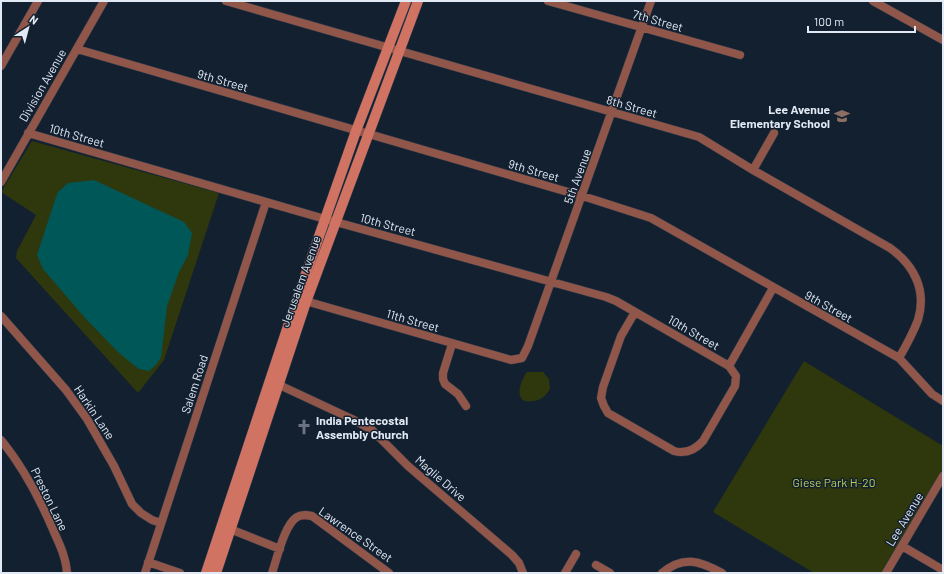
<svg xmlns="http://www.w3.org/2000/svg" width="944" height="574" viewBox="0 0 944 574" font-family="Barlow,sans-serif">
  <style>
    .green { fill: #2f370d }
    .water { fill: #005758 }
    .lines { fill: none; stroke-linecap: round; stroke-linejoin: round }
    .street-casing { stroke: #303c4b; stroke-width: 9 }
    .secondary-casing { stroke: #303c4b; stroke-width: 11 }
    .street { stroke: #90564a; stroke-width: 8 }
    .secondary { stroke: #d17362; stroke-width: 10 }
    .labels { text-anchor: middle; dominant-baseline: central; stroke-width: 3; stroke-linejoin: round; paint-order: stroke }
    .street-label { font-size: 12px; fill: #e0e9f4; stroke: #132030 }
    .poi-label { font-size: 12px; font-weight: bold; fill: #e0e9f4; stroke: #132030; text-anchor: end }
    .park-label { font-size: 12px; fill: #b7cf57; stroke: #132030 }
  </style>
  <rect width="100%" height="100%" fill="#132030"/>
  <path class="green" d="M32 141 219 193 164 360 138 393 16 258 17 251 36 215 1 192Z
    M804 361 943 446V476L884 573H814L713 512Z
    M527 372H543L549 379 550 389C548 392 545 396 542 398 540 400 535 401 533 401 512 405 520 381 527 372Z"/>
  <path class="water" d="M94 180 184 222 192 233 188 255 179 272 167 306 161 357 156 365 149 371 139 369 130 362 118 352 85 318 43 269 37 255 55 200 58 192 68 183Z"/>
  <g class="lines">
    <defs>
      <path id="street" d="M226 1 699 137 753 170 890 248C914 265 927 290 918 320 913 333 906 346 899 358
        M548 1 740 55
        M873 1 943 40
        M77 49 592 199 651 218 899 358 932 394 943 401
        M1 66 38 1
        M28 133 318 217 606 297 616 301 729 366 736 376 735 386 703 441C695 450 685 454 674 451L608 413 604 406 601 398 603 387 621 336 635 312
        M753 170 774 133
        M1 182 104 1
        M302 300 511 360 522 358 528 346 651 1
        M1 316 66 390 87 419 114 466 132 504 141 513 152 520 161 523
        M452 344 443 373V379L445 384 458 394 466 406
        M729 366 773 288
        M275 383 352 419 372 430 408 466 512 555 519 563 523 573
        M1 440C24 468 40 499 54 532 60 545 66 558 67 573
        M225 527 280 549
        M902 546 943 570
        M148 562 180 573
        M596 565 610 573
        M145 573 266 202
        M272 573C277 559 284 525 297 517 302 514 307 515 312 516L389 573
        M565 573 576 554
        M662 573C683 555 700 561 722 573
        M886 573 943 476"/>
      <path id="secondary" d="M206 573 297 299 356 131 406 1
        M216 573 306 302 418 1"/>
    </defs>
    <use href="#street" class="street-casing"/>
    <use href="#secondary" class="secondary-casing"/>
    <use href="#street" class="street"/>
    <use href="#secondary" class="secondary"/>
  </g>
  <defs>
    <symbol id="school-bare" viewBox="-9 -9 18 18"><path d="M0-5L7-2L0 1L-7-2ZM-4 1L0 2.5L4 1V4Q0 6-4 4Z" fill="#8d6e63" stroke="#132030" stroke-width="2.5" paint-order="stroke"/></symbol>
    <symbol id="church-bare" viewBox="-9 -9 18 18"><path d="M-1.2-6h2.4v3.5h3.3v2.4h-3.3V6h-2.4V-.1h-3.3v-2.4h3.3Z" fill="#6b7280" stroke="#132030" stroke-width="2.5" paint-order="stroke"/></symbol>
  </defs>
  <g fill-rule="evenodd">
    <use href="#school-bare" x="831" y="105" width="22" height="22"/>
    <use href="#church-bare" x="293" y="416" width="22" height="22"/>
  </g>
  <g class="labels">
    <g class="street-label">
      <text transform="translate(658 20) rotate(16)">7th Street</text>
      <text transform="translate(223 80) rotate(16)">9th Street</text>
      <text transform="translate(42 85) rotate(-60)">Division Avenue</text>
      <text transform="translate(632 106) rotate(16)">8th Street</text>
      <text transform="translate(77 135) rotate(16)">10th Street</text>
      <text transform="translate(534 170) rotate(16)">9th Street</text>
      <text transform="translate(577 176) rotate(-70)">5th Avenue</text>
      <text transform="translate(388 224) rotate(15)">10th Street</text>
      <text transform="translate(300 281) rotate(-70)">Jerusalem Avenue</text>
      <text transform="translate(829 306) rotate(29)">9th Street</text>
      <text transform="translate(413 320) rotate(16)">11th Street</text>
      <text transform="translate(694 332) rotate(30)">10th Street</text>
      <text transform="translate(194 384) rotate(-72)">Salem Road</text>
      <text transform="translate(95 412) rotate(56)">Harkin Lane</text>
      <text transform="translate(441 478) rotate(41)">Maglie Drive</text>
      <text transform="translate(50 499) rotate(64)">Preston Lane</text>
      <text transform="translate(904 519) rotate(-59)">Lee Avenue</text>
      <text transform="translate(356 534) rotate(35)">Lawrence Street</text>
    </g>
    <g class="poi-label">
      <text x="830" y="109">Lee Avenue<tspan x="830" dy="14">Elementary School</tspan></text>
      <text x="316" y="420" text-anchor="start">India Pentecostal<tspan x="316" dy="14">Assembly Church</tspan></text>
    </g>
    <g class="park-label">
      <text x="834" y="482">Giese Park H-20</text>
    </g>
  </g>
  <rect width="944" height="574" fill="none" stroke="#e0e9f4" stroke-width="4"/>
  <g transform="translate(28 28) rotate(36)" stroke="#132030" stroke-width="3" paint-order="stroke">
  <path d="M0-3L7 15L0 10L-7 15Z" fill="#e0e9f4"/>
  <text y="-6" font-size="11" font-weight="bold" text-anchor="middle" fill="#e0e9f4">N</text>
  </g>
  <path d="M808 26v6h107v-6" fill="none" stroke="#e0e9f4" stroke-width="2"/>
  <text x="814" y="26" font-size="12" fill="#e0e9f4" stroke="#132030" stroke-width="3" paint-order="stroke">100 m</text>
</svg>
